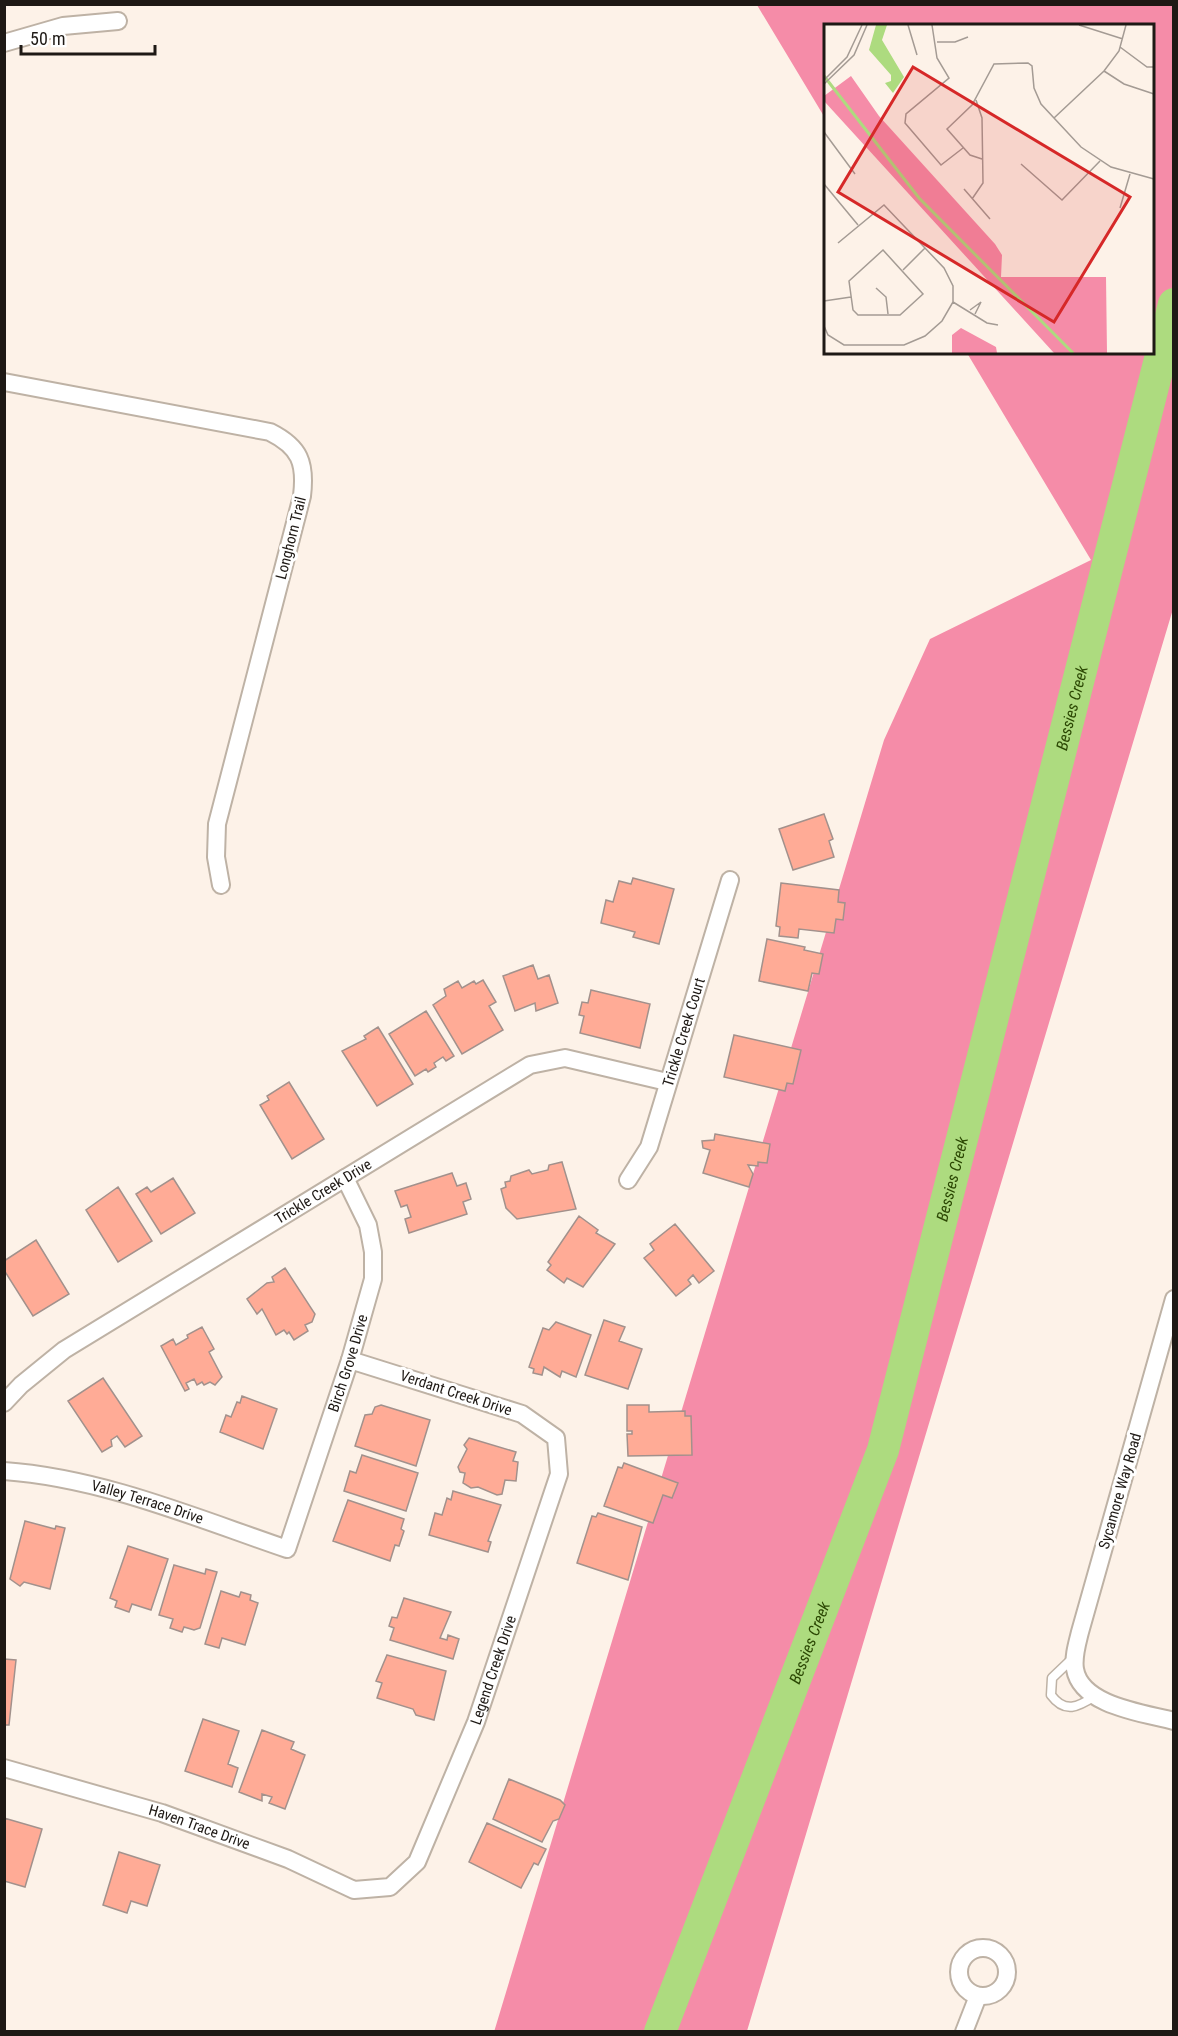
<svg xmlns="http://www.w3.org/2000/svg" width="1178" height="2036" viewBox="0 0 1178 2036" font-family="'Roboto Condensed',sans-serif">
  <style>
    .forest { fill: #f58ca8 }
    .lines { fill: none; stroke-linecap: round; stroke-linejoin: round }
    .river { stroke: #addb7f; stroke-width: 32 }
    .building { fill: #ffab96; stroke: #a2918c; stroke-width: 1.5 }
    .service-casing { stroke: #beb2a5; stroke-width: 11 }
    .minor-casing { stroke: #beb2a5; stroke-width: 20 }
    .service { stroke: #fff; stroke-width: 8 }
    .minor { stroke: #fff; stroke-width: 16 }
    .labels { text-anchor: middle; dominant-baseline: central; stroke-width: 6; stroke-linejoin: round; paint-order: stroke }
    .street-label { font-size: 15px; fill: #1e1915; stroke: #fff }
    .water-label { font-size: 16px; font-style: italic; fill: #2b4703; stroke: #fff }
    .inset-river { fill: none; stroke: #addb7f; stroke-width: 3 }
    .inset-road { fill: none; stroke: #a49b94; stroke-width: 1.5 }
    .view { fill: #d62828; fill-opacity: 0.15; stroke: #d62828; stroke-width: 3 }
    .inset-edge { fill: none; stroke: #1e1915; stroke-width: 3 }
  </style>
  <rect width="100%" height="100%" fill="#fdf2e8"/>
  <path class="forest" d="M757 5H1173V609L747 2031 494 2032 884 740 930 639 1091 560 967 353 1152 352V26H826L825 118Z"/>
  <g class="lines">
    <path class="river" id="s1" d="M660 2032 883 1450 1174 304"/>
  </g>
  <path class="building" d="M824 814 833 839 829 841 834 857 793 870 779 829Z
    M633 878 674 889 659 944 633 937 635 932 601 923 606 900 613 902 619 881 631 884Z
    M781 883 839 890 838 902 845 903 843 920 836 919 834 933 799 929 798 938 779 936 780 927 776 926Z
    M767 939 805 947 804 950 823 954 819 974 812 973 808 991 759 981Z
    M533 965 538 979 549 975 558 1003 536 1011 535 1003 515 1011 503 976Z
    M483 980 496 1002 489 1006 503 1030 462 1054 433 1005 446 996 444 989 458 981 462 988 474 981 476 984Z
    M591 990 650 1004 640 1048 580 1033 584 1016 579 1015 582 1002 588 1003Z
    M426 1011 454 1056 446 1061 443 1057 434 1063 436 1067 428 1072 426 1069 415 1076 389 1034Z
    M378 1027 413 1084 377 1106 342 1051 366 1039 364 1036Z
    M734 1035 801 1050 793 1084 787 1083 785 1091 724 1077Z
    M289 1082 324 1139 292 1159 260 1105 269 1100 267 1096Z
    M715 1134 770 1144 767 1163 758 1162V1166L748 1165 753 1174 749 1187 703 1173 710 1150 703 1148 702 1141 714 1140Z
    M562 1162 576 1209 517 1219 506 1208 501 1189 506 1187 505 1182 510 1181 511 1176 529 1170 532 1174 548 1170 549 1165Z
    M452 1173 457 1186 466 1183 471 1199 463 1202 467 1214 409 1233 405 1219 411 1217 407 1205 401 1207 395 1191Z
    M173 1178 195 1213 161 1234 136 1194 147 1187 151 1192Z
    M118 1187 152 1241 118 1262 86 1210Z
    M579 1216 598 1230 596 1233 615 1244 583 1287 567 1278 564 1283 547 1270 551 1265 548 1262Z
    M675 1224 714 1271 699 1283 693 1275 688 1280 691 1284 676 1296 644 1258 654 1250 650 1244Z
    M36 1240 69 1294 33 1316 4 1270V1261Z
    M285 1268 315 1314 312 1322 305 1325 308 1331 294 1340 289 1332 287 1334 284 1330 276 1335 262 1309 257 1314 247 1299 267 1283 274 1282 272 1277Z
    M604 1320 625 1327 619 1341 642 1349 628 1389 585 1375Z
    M556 1322 591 1335 576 1377 562 1371 560 1377 544 1367 542 1375 533 1373 534 1369 529 1367 543 1328 549 1330Z
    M202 1327 214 1349 209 1352 222 1377 215 1385 210 1382 204 1385 202 1382 197 1385 194 1379 186 1383 189 1389 185 1391 161 1346 173 1339 176 1345 188 1338 187 1335Z
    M103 1378 142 1436 125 1447 117 1436 111 1440 112 1446 102 1452 68 1401Z
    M242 1396 277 1409 263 1449 220 1432 226 1415 231 1417 237 1402 240 1403Z
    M381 1405 430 1420 416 1466 355 1446 365 1415 372 1414 375 1407Z
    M627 1405H649V1412L685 1411V1416H691L692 1455 628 1456 627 1434H632V1431H627Z
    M469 1438 516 1452 513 1461 518 1462 516 1481 505 1480 502 1494 497 1495 478 1487 471 1488 463 1483 465 1473 460 1472 458 1467 467 1449 464 1445Z
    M362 1455 418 1473 406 1511 344 1491 350 1471 356 1473Z
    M624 1463 678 1483 672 1498 663 1495 653 1523 604 1506 618 1467 622 1468Z
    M453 1491 501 1505 488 1541 491 1542 488 1552 429 1535 435 1513 442 1515 447 1498 451 1500Z
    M348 1500 404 1519 401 1529 404 1531 399 1546 395 1545 390 1561 333 1541Z
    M598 1513 642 1527 628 1580 577 1563 592 1516 596 1517Z
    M25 1521 55 1529 56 1526 65 1528 50 1589 24 1582 20 1586 10 1579Z
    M128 1546 168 1559 151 1610 132 1604 129 1612 115 1607 117 1601 110 1598Z
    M174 1565 205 1574 206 1569 217 1572 200 1628 194 1630 184 1627 182 1632 170 1628 173 1619 159 1615Z
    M221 1591 239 1597 241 1592 251 1595 250 1600 258 1603 245 1645 222 1638 219 1648 205 1644Z
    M404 1598 451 1612 440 1638 447 1640 448 1635 459 1639 453 1659 390 1640 394 1628 389 1626 392 1617 397 1618Z
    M387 1655 446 1671 434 1720 416 1715 413 1709 377 1698 382 1683 376 1681Z
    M4 1659 16 1660 9 1725H4Z
    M203 1719 239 1731 228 1764 238 1768 232 1787 185 1771Z
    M262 1730 294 1742 291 1749 305 1755 285 1809 269 1803 272 1797 262 1794V1801L239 1792Z
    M509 1779 560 1800 565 1805 559 1819 553 1821 542 1842 493 1819Z
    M4 1818 42 1829 25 1887 4 1881Z
    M487 1823 546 1849 538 1865 534 1863 521 1888 469 1862Z
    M119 1852 160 1865 147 1906 131 1901 127 1913 103 1905Z"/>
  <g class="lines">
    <defs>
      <path id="service" d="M1074 1657 1052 1678 1051 1695C1065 1714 1078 1707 1095 1696"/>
      <g id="minor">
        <path d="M4 43 63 26 118 21"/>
        <path d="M4 382 270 432C300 447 306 463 302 496L217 824 216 857 221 885"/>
        <path id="s2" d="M628 1180 649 1147 730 880"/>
        <path d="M1174 1299 1080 1632C1077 1644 1073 1657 1075 1669 1081 1706 1144 1713 1174 1721"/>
        <path id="s3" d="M4 1403 21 1385 64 1350 530 1065 565 1058 667 1082"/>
        <path id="s4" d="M4 1471C102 1478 196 1518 287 1549L350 1360 373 1279V1252L368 1225 345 1178"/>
        <path id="s5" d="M4 1768 162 1813 288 1859 354 1890 390 1887 417 1862 476 1722 559 1474 556 1438 522 1414 350 1360"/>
        <circle cx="983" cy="1972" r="24"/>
        <path d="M964 2032 978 1996"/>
      </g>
    </defs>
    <use href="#service" class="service-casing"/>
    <use href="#minor" class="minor-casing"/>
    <use href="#service" class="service"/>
    <use href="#minor" class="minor"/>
  </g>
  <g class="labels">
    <g class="street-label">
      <text transform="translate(291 538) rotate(-76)">Longhorn Trail</text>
      <text stroke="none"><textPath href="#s2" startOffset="159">Trickle Creek Court</textPath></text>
      <text stroke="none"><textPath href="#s3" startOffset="384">Trickle Creek Drive</textPath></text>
      <text stroke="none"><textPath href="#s4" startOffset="490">Birch Grove Drive</textPath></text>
      <text transform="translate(456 1393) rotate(18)">Verdant Creek Drive</text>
      <text transform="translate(1120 1491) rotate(-74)">Sycamore Way Road</text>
      <text stroke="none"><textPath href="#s4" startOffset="147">Valley Terrace Drive</textPath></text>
      <text stroke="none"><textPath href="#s5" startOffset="651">Legend Creek Drive</textPath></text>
      <text stroke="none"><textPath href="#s5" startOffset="204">Haven Trace Drive</textPath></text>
    </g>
    <g class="water-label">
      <text stroke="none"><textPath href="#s1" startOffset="1389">Bessies Creek</textPath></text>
      <text stroke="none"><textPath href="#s1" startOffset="903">Bessies Creek</textPath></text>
      <text stroke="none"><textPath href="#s1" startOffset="417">Bessies Creek</textPath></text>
    </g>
  </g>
  <g transform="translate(824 24)">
    <rect width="330" height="330" fill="#fdf2e8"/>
    <path d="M27 52 55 92 171 220 178 231 177 253H282L283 329H230L0 77V72ZM137 304 172 323 173 329H128V311Z" fill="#f58ca8"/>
    <path d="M52 1H63L58 16 80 53 69 69 61 59 67 57V51L45 26Z" fill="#addb7f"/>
    <path class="inset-river" d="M0 52 95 174 249 329"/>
    <path class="inset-road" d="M84 1 93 31M108 1 113 34 125 54 82 90 81 99 117 141 139 124M255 1 299 15M113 18H131L144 13M296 23 323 43H330M280 47 300 60 330 70M0 56 23 33 38 1M0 60 30 31 43 1M230 94 280 47 295 27 302 1M0 108 31 150M158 135 146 131 123 105 148 81 170 40 204 39 208 42 210 64 217 80 257 123 287 143 330 155M197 140 238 176 276 137M0 160 34 201M140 165 166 195M148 175 159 159 158 94 152 76M296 184 306 150M59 226 99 270 76 291H34L29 286 25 257ZM79 246 101 224M52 264 62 273 64 290M0 277 27 273M129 278 163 299 174 301M146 286 157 278 151 290M0 302 4 311 20 321H80L101 312 118 297 129 278V262L120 244 60 181 14 219"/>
    <path class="view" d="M89 43 306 173 230 298 14 168Z"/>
    <rect width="330" height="330" class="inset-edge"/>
  </g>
  <rect width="1178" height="2036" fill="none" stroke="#1e1915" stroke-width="12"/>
  <path d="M21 45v9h134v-9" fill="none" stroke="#1e1915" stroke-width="3"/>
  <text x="30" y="45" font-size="18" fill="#1e1915" stroke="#ffffff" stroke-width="4.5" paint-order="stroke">50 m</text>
</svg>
